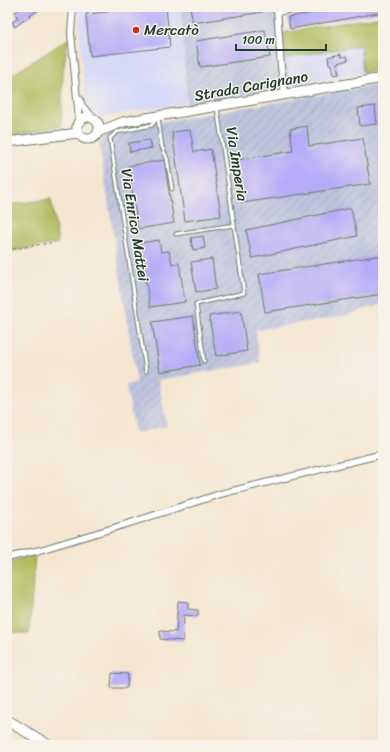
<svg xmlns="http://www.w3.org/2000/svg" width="390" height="752" viewBox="0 0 390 752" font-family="Sriracha,sans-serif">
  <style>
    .built { fill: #d6d8f8 }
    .industrial { fill: url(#industrial-furrows) }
    .green { fill: #b0bc5e; stroke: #687c49 }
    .building { fill: #b6abf8 }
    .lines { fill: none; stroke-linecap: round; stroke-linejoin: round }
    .lane-casing { stroke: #6a786b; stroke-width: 5 }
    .street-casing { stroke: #6a786b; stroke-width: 8 }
    .secondary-casing { stroke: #6a786b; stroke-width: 11 }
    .primary-casing { stroke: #6a786b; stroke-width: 12 }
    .path { stroke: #6a786b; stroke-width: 1; stroke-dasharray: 3 3; stroke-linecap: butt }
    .lane { stroke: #fff; stroke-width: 3 }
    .street { stroke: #fff; stroke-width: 6 }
    .secondary { stroke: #fff; stroke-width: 9 }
    .primary { stroke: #fff; stroke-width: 10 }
    .poi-dot { fill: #c8321e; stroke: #f7f3e8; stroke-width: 1.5 }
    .labels { text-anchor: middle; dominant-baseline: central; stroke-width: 3; stroke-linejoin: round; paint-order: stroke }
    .poi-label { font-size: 15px; fill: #1f3d34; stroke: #f7f3e8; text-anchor: start }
    .street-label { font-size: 15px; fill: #1f3d34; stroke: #f7f3e8 }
  </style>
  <defs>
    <pattern id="industrial-furrows" width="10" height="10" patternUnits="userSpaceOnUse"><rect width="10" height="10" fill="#bec3dd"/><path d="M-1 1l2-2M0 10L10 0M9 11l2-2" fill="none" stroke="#a3a8be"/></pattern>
  </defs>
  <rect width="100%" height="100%" fill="#f7f3e8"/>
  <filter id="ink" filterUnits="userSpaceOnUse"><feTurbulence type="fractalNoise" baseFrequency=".025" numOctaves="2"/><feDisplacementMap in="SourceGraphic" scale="8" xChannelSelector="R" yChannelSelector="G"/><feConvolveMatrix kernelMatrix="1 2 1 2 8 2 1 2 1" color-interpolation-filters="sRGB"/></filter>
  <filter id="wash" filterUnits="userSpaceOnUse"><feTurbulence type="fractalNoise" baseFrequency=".012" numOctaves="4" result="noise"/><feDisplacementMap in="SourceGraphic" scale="16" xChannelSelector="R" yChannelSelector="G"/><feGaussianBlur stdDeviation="0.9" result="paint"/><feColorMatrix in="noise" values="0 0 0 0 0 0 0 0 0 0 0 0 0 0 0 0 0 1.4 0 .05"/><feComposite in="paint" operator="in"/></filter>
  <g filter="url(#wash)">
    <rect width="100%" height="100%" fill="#f4e6d1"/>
    <path class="built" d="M92 7H181L186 103 101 117 94 114 85 101 78 8Z
      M361 45 363 72 290 86 286 58Z"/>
    <path class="industrial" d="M181 7H281L290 86 187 106Z
      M383 84V304L362 310 350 315 256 330 260 363 158 380 167 426 135 433 126 385 137 383 99 144 106 133 112 130Z"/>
    <path class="green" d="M383 16V70L363 72 360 45 286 58 283 33Z
      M68 39 63 71 61 126 7 136V78Z
      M51 199 58 243 7 252V205Z
      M35 555 29 634 7 631V562Z"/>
    <g id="blocks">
      <path class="building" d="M25 7H42L15 27 12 22 18 18 15 12Z
        M156 7H166L170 47 90 56 86 14Z
        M190 7H262L263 12 193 23Z
        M348 7H383V12L290 29 288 17Z
        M265 30 270 57 200 67 196 41Z
        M341 54V57L347 56 348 60 337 63 339 74 334 75 332 64H329L328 57Z
        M375 106 377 124 360 126 358 108Z
        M307 126 309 146 363 138 370 184 242 203 236 160 293 151 290 129Z
        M190 130 194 152 211 149 221 216 185 221 172 132Z
        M150 140 152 148 130 152 129 143Z
        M164 160 174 223 138 229 128 166Z
        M351 208 357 236 252 258 246 230Z
        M203 236 205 248 193 250 191 238Z
        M159 240 161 252 169 251 172 264 179 263 185 302 150 307 140 243Z
        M383 255V294L265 312 259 274Z
        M212 259 216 289 196 292 191 262Z
        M241 311 247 351 216 356 209 316Z
        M193 316 200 365 160 372 152 322Z
        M178 601 188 602V609L198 610V616L184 615 183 641 160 639V631L176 632Z
        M112 673 128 674 127 688H111Z"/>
    </g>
  </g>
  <g filter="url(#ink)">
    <use href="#blocks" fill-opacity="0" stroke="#6a786b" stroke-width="1"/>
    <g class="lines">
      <defs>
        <path id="lane" d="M158 118 162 147 167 158 172 189
          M176 234 234 225
          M204 361 196 304 244 293 217 107
          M146 371 110 138 117 132 152 125 157 118"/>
        <path id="street" d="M73 7 71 33 79 120
          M277 7 281 67 285 95
          M277 12 300 7
          M80 99 82 106 93 117
          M7 558 40 550 130 523 220 494 383 454"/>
        <path id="secondary" d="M77 128a11 11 0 1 1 22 0a11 11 0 1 1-22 0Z
          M98 132 123 122 383 78
          M7 142 78 133"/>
        <path id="primary" d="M7 720 48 745"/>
      </defs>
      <use href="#lane" class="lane-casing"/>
      <use href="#street" class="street-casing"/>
      <use href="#secondary" class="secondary-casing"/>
      <use href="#primary" class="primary-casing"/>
      <path class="path" d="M7 13 17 7
        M7 250 55 242"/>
      <use href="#lane" class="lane"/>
      <use href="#street" class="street"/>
      <use href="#secondary" class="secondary"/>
      <use href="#primary" class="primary"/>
    </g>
  </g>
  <circle class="poi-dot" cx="136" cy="30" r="4"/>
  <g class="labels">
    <g class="poi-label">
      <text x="144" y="30">Mercatò</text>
    </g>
    <g class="street-label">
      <text transform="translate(251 86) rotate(-10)">Strada Carignano</text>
      <text transform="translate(237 164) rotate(81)">Via Imperia</text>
      <text transform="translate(135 225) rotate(81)">Via Enrico Mattei</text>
    </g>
  </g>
  <rect width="390" height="752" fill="none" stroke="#f7f3e8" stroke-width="24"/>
  <path d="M236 44v6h90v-6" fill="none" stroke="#1f3d34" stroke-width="2"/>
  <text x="242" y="44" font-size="12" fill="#1f3d34" stroke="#f7f3e8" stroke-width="3" paint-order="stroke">100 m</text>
</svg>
